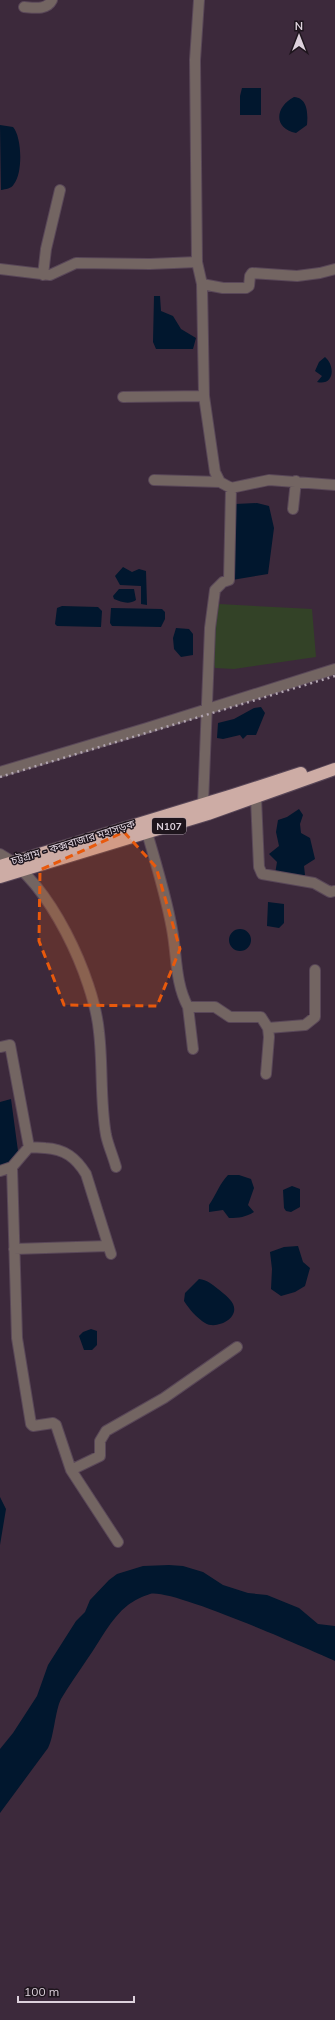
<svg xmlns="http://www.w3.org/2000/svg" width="335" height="2020" viewBox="0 0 335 2020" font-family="Mulish,'Noto Sans Bengali',sans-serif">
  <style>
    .green { fill: #334227 }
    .water { fill: #01172e }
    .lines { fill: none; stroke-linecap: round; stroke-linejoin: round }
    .minor-casing { stroke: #594758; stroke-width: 12 }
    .highway-casing { stroke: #594758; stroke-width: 14 }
    .minor { stroke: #736562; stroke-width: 10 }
    .highway { stroke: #cdaca5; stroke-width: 12 }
    .rail { stroke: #b2a5b1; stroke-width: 2.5; stroke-dasharray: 2 4; stroke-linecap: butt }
    .marked { fill: #e8590c; fill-opacity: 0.2; stroke: #e8590c; stroke-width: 3; stroke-dasharray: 8 5; stroke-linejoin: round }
    .labels { text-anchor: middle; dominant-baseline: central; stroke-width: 3; stroke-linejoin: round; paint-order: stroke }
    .shield { fill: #1e151d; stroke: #a499a3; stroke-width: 1 }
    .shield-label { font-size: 10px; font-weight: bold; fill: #ddd1dc }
    .street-label { font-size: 11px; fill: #ddd1dc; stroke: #1e151d }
  </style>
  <rect width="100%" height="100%" fill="#3c293b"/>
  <path class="green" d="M219 604 312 609 316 657 234 669 215 668C210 649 216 624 219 604Z"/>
  <path class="water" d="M242 88H261V115H240V96Z
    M294 97C308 98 308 114 307 125L296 133C273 128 275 107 294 97Z
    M0 125 13 127C22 137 23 173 14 184 11 189 6 189 1 190Z
    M154 296H160L161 311 173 316 181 329 196 338 193 349H156L153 342Z
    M325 357C335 365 335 386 317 382L322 376 315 371 319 362Z
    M257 503 269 506 274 528 268 574 232 580 235 504Z
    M123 567 132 572 139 569 146 571 147 605 141 604V586L120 585 115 576Z
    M119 589H134L136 600C129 605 121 602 114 599L113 596Z
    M62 606 98 607 102 611 101 627 57 626 55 624 57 608Z
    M111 608 162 609 165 612V619L161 627 112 626 110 623Z
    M176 628 189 629 193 634V655L181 657 174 649 173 638Z
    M261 707 265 713 256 735H247L243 739 240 735 223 739 217 738 218 723 234 719 254 708Z
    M299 809 303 815 300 824 301 833 310 838 315 859 304 866 305 875 296 878 275 874 277 862 269 854 279 846 276 832 278 820 287 817Z
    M268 902 284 904V923L279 928 267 926Z
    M229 940a11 11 0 1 1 22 0a11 11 0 1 1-22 0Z
    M11 1099 18 1151 14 1162 0 1167V1102Z
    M228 1175H239L251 1179 254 1188 248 1205 254 1212C246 1217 239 1218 229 1218L223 1210 209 1212V1205C216 1195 220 1183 228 1175Z
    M292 1186 300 1189V1207L291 1212 286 1211 284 1208 283 1190Z
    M298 1246 303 1262 310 1268 305 1286 295 1292 281 1296 271 1289 272 1269 270 1252 284 1247Z
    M199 1279C207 1280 212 1284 218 1289 223 1293 230 1298 233 1304 240 1319 216 1330 205 1323 197 1318 189 1309 184 1301L185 1293Z
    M91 1329 97 1331V1345L92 1350H84L79 1336 83 1332Z
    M0 1497 6 1509 0 1545Z
    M169 1565 183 1566 203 1572 223 1585 248 1593 267 1595 299 1608 318 1624 335 1626V1661C308 1649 171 1588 150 1594 143 1596 133 1601 128 1605 111 1618 100 1641 88 1658 79 1672 69 1685 61 1699 55 1711 54 1737 48 1748L0 1813V1749L13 1733 37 1696 48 1665 76 1621 85 1612 90 1600 109 1580 117 1574 143 1566Z"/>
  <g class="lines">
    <defs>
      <path id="minor" d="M199 0 195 60 197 262 202 284 204 396 215 472 220 482 231 488 269 480 335 485
        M24 7C35 8 47 10 52 0
        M0 269 50 275 76 263 150 264 197 262
        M43 275 46 249 60 190
        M202 284 223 288H246L249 286 250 276 252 273 297 276 320 273 335 269
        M123 397 204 396
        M154 480 220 482
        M293 509 296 481
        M0 772 147 728 335 669
        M256 798 259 867 262 874 314 883 330 892 335 891
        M203 804 210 628 215 590 223 582 229 580 231 488
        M145 826C155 860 166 895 172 929 177 955 175 983 188 1007H215L230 1017H261L268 1028 269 1037 266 1074
        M0 854C49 880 94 978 99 1032 103 1066 100 1101 106 1135 108 1145 113 1156 116 1167
        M188 1007 193 1049
        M268 1028 305 1025 315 1017V970
        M0 1047 10 1045 29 1147C35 1148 39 1147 45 1148 65 1149 76 1158 86 1174L111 1254
        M12 1167 17 1338 31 1424 33 1426 53 1423 56 1425 71 1470 118 1542
        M0 1171 12 1167 29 1147
        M14 1249 108 1246
        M71 1470 100 1456V1441L106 1431 164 1398 237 1347"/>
      <path id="highway" d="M0 866 233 795 301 773
        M0 877 208 814 335 769"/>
    </defs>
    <use href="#minor" class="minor-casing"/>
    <use href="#highway" class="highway-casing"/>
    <use href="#minor" class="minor"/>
    <use href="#highway" class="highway"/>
    <path class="rail" d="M0 777 335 676"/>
  </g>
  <path class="marked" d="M124 832 156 867 180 949 157 1006 64 1005 39 941 40 870Z"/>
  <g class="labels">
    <rect class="shield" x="152" y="818" width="34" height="16" rx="3"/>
    <g class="shield-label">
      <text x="169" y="826">N107</text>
    </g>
    <g class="street-label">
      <text transform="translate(73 842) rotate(-17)">চট্টগ্রাম - কক্সবাজার মহাসড়ক</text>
    </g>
  </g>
  <g transform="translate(299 36)" stroke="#1e151d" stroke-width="3" paint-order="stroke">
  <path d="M0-3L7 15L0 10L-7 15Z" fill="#ddd1dc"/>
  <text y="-6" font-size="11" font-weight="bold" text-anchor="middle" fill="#ddd1dc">N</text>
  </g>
  <path d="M18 1996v6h116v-6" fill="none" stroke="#ddd1dc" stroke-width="2"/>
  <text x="24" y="1996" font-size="12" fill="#ddd1dc" stroke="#1e151d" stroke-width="3" paint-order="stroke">100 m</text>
</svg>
